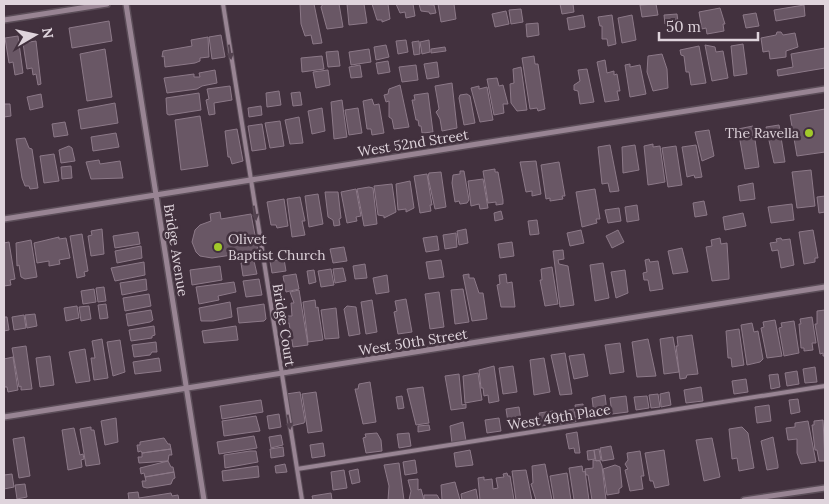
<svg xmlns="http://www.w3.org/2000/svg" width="829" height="504" viewBox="0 0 829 504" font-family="Lora,serif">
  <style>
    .building { fill: #695765; stroke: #8c7988 }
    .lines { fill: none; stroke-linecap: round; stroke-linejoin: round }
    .service-casing { stroke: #5b4d58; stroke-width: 6 }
    .minor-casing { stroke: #5b4d58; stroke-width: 8 }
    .service { stroke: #988493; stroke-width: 4 }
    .minor { stroke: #988493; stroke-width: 5 }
    .oneway { fill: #53424f }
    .poi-dot { fill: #a1c92a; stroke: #42313e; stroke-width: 2 }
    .labels { text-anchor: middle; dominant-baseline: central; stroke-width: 5; stroke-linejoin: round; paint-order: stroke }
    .poi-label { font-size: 14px; fill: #dfd4dc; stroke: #42313e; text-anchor: end }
    .street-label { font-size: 14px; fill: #dfd4dc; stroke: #42313e }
  </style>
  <rect width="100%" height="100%" fill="#42313e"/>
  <path class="building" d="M300 4H314L322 43 313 44 311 35 305 36 301 24Z
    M323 4H339L343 27 327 29 321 7Z
    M347 4H364L367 23 349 25Z
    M372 4H388L390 19 382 22V20H377Z
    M396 4H413L415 16 406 18 405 12 400 13Z
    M419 4 434 5 436 13 430 14 429 12 421 11Z
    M438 4H454L456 19 441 22Z
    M560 4H573L574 12 562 14Z
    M656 4 658 15 642 17 640 5Z
    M804 5 805 16 776 21 774 10Z
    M720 8 725 24H723L724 31 707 34 706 28 702 29 699 12Z
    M521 9 523 22 511 24 509 10Z
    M506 11 509 24 495 27 492 14Z
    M756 13 759 26 746 28 743 15Z
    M677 14 678 22 665 24 664 15Z
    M583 15 585 27 569 30 567 18Z
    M612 15 616 44 608 46 607 39H602V26H600L598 17Z
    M632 15 636 40 622 43 618 18Z
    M109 21 112 41 72 48 69 28Z
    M538 23 539 35 527 37 526 24Z
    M777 32H781L783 35 795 33 798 47 786 51V57L770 59 769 51 763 52 761 38 776 35Z
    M221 35 225 57 212 59 209 37Z
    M18 36 23 73 15 75 13 62 9 63 5 38Z
    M208 37 209 57 200 58V61L195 63 165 67 164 56 162 57 163 51 192 46 191 40Z
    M406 40 408 52 398 54 396 41Z
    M429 40 430 52 422 54 420 42Z
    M36 41 41 84 38 85 36 74 33 75 32 68 27 69 23 43Z
    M419 41 420 54 414 55 412 42Z
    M743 44 747 74 734 76 731 46Z
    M386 45 389 57 376 60 374 47Z
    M705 45 715 47 716 52 723 51 728 78 712 81Z
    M699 46 706 83 691 85 689 72H686L684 56 681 55 680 50Z
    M445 47 446 51 431 53V49Z
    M825 48V68L778 76 777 70 793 67 791 54Z
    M105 49 112 97 87 101 80 54Z
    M369 49 371 62 351 65 349 52Z
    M338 51 340 66 328 67 326 52Z
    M662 54 667 69 668 88 653 91 647 72 648 56Z
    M322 56 324 69 302 72 301 58Z
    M534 56 535 64H538L545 109 538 111 537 108 530 109 522 58Z
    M605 60 607 73 614 71V75L617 74 620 91H617L619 100 605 102 597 62Z
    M388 61 390 72 378 74 376 63Z
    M437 62 439 77 427 79 424 64Z
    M630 64V67L640 65 646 94 630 97 625 65Z
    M360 65 362 77 351 78 349 67Z
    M416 65 418 80 402 82 399 67Z
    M521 67 527 110 517 111 511 103 510 84 514 83 513 69Z
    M587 69 594 102 580 104 578 91 574 90V85L580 81 578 70Z
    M215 70 217 83 202 86 197 89 167 93 164 78 194 74V77H200L199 73Z
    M328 70 330 85 316 88 313 72Z
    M497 78 499 86 503 85 508 104H503L504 113 494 115 487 79Z
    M452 83 457 128 442 131 440 119 436 112 439 109 435 86Z
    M400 85 409 127 394 129 392 119 389 117V101L386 102 384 95 388 94 389 89Z
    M230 86 232 100 214 103 215 114 209 115 206 100 209 99 207 89Z
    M479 86V89L487 87 493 120 480 122 471 88Z
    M279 91 281 105 267 107 266 93Z
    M300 92 302 105 293 106 291 93Z
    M199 93 201 110 169 115 167 114 166 98Z
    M428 93 433 132 422 133 421 126H419L418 120H416L412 100H415L414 95Z
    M41 94 43 107 30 110 27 97Z
    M467 94 470 96 475 123 464 125 459 98 460 95Z
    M372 99 374 105 379 104 384 133 372 135 371 129H367L363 101Z
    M342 100 347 137 334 139 331 102Z
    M115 103 118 123 81 129 78 110Z
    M4 104H10L11 116 4 117Z
    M261 106 262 115 249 117 248 108Z
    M322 108 325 131 312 134 308 111Z
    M358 108 362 133 349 135 345 110Z
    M825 109V152L797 156 790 115Z
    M200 116 208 166 181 170 175 120Z
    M299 117 303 143 290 144 285 120Z
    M280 121 284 146 270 148 265 123Z
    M65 122 68 135 54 137 52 124Z
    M262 124 266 149 252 151 248 126Z
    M779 125 785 162 774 163 766 127Z
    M753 126 759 167 745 169 738 129Z
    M237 129 243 161 232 164 230 157H228L225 131Z
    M709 130 714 156 702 161 695 132Z
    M116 133 119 147 93 151 91 137Z
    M25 138 29 148 32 149 38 188 30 189 29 186H25L22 178 16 139Z
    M653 144V147L660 146 665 182 648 185 644 146Z
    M610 145 619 191 610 192 608 183 602 184 598 147Z
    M635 145 639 170 623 173 622 147Z
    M696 145 702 177 695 178 694 175 687 177 682 147Z
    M69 146 72 148 75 161 61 163 59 150Z
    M676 146 682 185 668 187 662 148Z
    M54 154 59 181 44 183 40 156Z
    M99 160 100 164 120 161 123 178 91 179 86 162Z
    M536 161 541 194 532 196V191L526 192 520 162Z
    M559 162 565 196H562L563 199 550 201V198L546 199 541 165Z
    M71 166 72 178 62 179 61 167Z
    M495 169V172H498L503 200V204L496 205V202L488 203 483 171Z
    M811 170 815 206 797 208 792 172Z
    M460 171H464L469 200 467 203 460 204 459 201 455 202 452 183 453 175 460 174Z
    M441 172 446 207 435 209 428 177 429 173Z
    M427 174 432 205H430L431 211 420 213 414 176Z
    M483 179 488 208 480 209 479 204 471 206 468 181Z
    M410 181 414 208 406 212V209L398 210 396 184Z
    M753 183 755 199 740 201 738 186Z
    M392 184 396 212 384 218V216L378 215 374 186Z
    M369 187 373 188 377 224 364 226 357 189Z
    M356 189 361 216 356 217 357 221 347 223 341 192Z
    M595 189 600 219H596L597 223 582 227 576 192Z
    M325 192H338L341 218 339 219 340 225 334 226 333 220 328 217Z
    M318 194 323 224 309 227 305 196Z
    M825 196V212L819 213 817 197Z
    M300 197 305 221H302L305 235 292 237 287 199Z
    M284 199 288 226 277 228 276 225H271L267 202Z
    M704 201 707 215 695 217 693 203Z
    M792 204 794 220 771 223 768 207Z
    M637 205 639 220 627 222 625 207Z
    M619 208 621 221 608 223 605 210Z
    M501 211 503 219 495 221 494 213Z
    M220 212 221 219 251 214 258 251 212 258 200 256 196 252 192 242 195 230 200 225 211 221 210 214Z
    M743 213 746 226 725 230 723 217Z
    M537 220 539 234 530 235 528 221Z
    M102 229 104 254 91 256 88 236 92 235 91 231Z
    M466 229 468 243 459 245 457 231Z
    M581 230 584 243 570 246 567 233Z
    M618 230 624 242 612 248 606 236Z
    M813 230 818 258H815V262L804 264 799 232Z
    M138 232 140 244 115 248 113 236Z
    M456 233 457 247 445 249 443 235Z
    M82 234 88 271 84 272 85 276 77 278 70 236Z
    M437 236 439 250 426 252 423 238Z
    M59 237V239L66 238 70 258 59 260 60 264 49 266V261L37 263 34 243Z
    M720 238 721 244 727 243 729 276V279L712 281 706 247 712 246 711 240Z
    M781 238 782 240 790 239 794 265 781 268 778 250 772 251 770 243 777 242 776 239Z
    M31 240 37 277 25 279 21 277 19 265 17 266 16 243Z
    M9 242 15 279 10 280 11 285 4 286V243Z
    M512 242 514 256 500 258 498 244Z
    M141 246 142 258 117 263 115 251Z
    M344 247 347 261 333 263 330 249Z
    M682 248 688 272 673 274 668 251Z
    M563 250 564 259 558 260 559 264 568 266 574 305 560 307 553 251Z
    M284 259 286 271 272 273 270 261Z
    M649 259 650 262 658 261 663 289 650 291 648 280H644L643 273 647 272 645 260Z
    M441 260 444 277 429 279 426 262Z
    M254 261 257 274 243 276 241 263Z
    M144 262 145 275 115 281 111 268Z
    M603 263 609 298 595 301 590 265Z
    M365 264 367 278 355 279 353 266Z
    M220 266 222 280 192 285 190 270Z
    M552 267 558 304 545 306 540 280H542L541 269Z
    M343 268 346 281 335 283 333 269Z
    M331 269 334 285 321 287 318 271Z
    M314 270 316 282 309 284 307 271Z
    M625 270 628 293 616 298 611 272Z
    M296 274 299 289 286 292 283 276Z
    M469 274V278H474L479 293H483L487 319 472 321 463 275Z
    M506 274 507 283 512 282 515 307H501L497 285 500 284 499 275Z
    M387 275 389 292 376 294 373 278Z
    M146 279 147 290 122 295 120 283Z
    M259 279 262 295 246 297 243 281Z
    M234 282 236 292 218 296 219 300 199 304 196 287Z
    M104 287 106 301 98 302 96 288Z
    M94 289 96 302 83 304 81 291Z
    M463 289 469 322 455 324 451 290Z
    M299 290 308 345 293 347 289 323H287L286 316H292L291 303H294L290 292Z
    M439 292 444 327 430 329 425 294Z
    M149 294 151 306 125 311 123 298Z
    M406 299 412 332 398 334 394 312 397 311 395 301Z
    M315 300 316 308 318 307 323 340 308 342 303 302Z
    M372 300 377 332 366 334 361 302Z
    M230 302 232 317 213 321H201L199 308Z
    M106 304 108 318 100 319 98 305Z
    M264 304 266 319 264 321 239 323 237 308Z
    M77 306 79 318 66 321 64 308Z
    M89 306 91 319 81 321 79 307Z
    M347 306 356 307 360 334 349 336 344 309Z
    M336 308 339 338 325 339 321 310Z
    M151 310 153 320 150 322 128 326 126 314Z
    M825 310V356H823V353L820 354 815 324H817V311Z
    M35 314 37 326 27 328 25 315Z
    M24 315 26 328 14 330 12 317Z
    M4 317H7L9 330 4 331Z
    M812 317 816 343H812L813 350 804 351V348H801L799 324H801L800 319Z
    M775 320 782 356 767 358 761 328 764 327 763 322Z
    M794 321 799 353 784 356 779 328 782 327 781 323Z
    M752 323 754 332 758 331 763 359 760 362 747 365 741 325Z
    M154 326 155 335 152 336V338L131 341 129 330Z
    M236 326 238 340 204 343 202 331Z
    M739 329 744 365 732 367 731 358H728L726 331Z
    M692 335 698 374 687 375 686 378 680 379 676 346H678L677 337Z
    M673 337 679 372 664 374 660 339Z
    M102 339 108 378 94 380 91 358H95L92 341Z
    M648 339 656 376 637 377 632 342Z
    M120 340 125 372 113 376 107 342Z
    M156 342 157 352H152L150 355 134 357 132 345Z
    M620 343 624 372 610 374 605 345Z
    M26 346 32 389 21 390V386L19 387 12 348Z
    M85 349 90 381 76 383 69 352Z
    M565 353 572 394 560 395 551 355Z
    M584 354 588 376 574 379 569 356Z
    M50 356 54 385 40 387 36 358Z
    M13 357 18 390 8 392 7 387H4V359Z
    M159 358 161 371 135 374 133 362Z
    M544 358 550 392 534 395 530 360Z
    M494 366 499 401 489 403 488 395 484 396 483 388H481L479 370Z
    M513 366 517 392 503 394 499 368Z
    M815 367 817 382 805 383 803 369Z
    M797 371 799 384 787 386 785 373Z
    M478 373 482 400 465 403 463 376Z
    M459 374 462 405 466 404V408L451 410 445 376Z
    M778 374 780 387 771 389 769 375Z
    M746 379 748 392 734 394 732 381Z
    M370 382 376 422 363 424 355 389H358L359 384Z
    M423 387 429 423 416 425 407 389Z
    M701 387 703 401 686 403 684 390Z
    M300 392 305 421 304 423 291 426 286 394Z
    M316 392 322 431 308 433 302 394Z
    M669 392 671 405 661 407 660 394Z
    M658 394 660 407 651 408 649 395Z
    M605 395 607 412 594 414 592 398Z
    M402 396 404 408 398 409 396 397Z
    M626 396 628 412 612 414 610 398Z
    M647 396 649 408 636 410 634 397Z
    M798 399 800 412 791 414 789 400Z
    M261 400 263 412 222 419 220 406Z
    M583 404 585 417 577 418 575 405Z
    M769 405 771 421 757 423 755 407Z
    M519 407 521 420 508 422 506 409Z
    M574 409 576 422 561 425 559 412Z
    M553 411 555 424 541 426 539 413Z
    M279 414 281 427 269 429 267 416Z
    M256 416 260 431 224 436 222 421Z
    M116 418 118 442 105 445 101 421Z
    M499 418 501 431 487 433 485 420Z
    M823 420 825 461H819L817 450H815L812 425H814V421Z
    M808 421 816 462 801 464 797 453V439L788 440 786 428 795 427V423Z
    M463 422 466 441 452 443 450 426Z
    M429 425 430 430 418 432V426Z
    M91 427V430H94L100 464 86 466 80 429Z
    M742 427 748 433 754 468 739 471 737 458 732 459 729 429Z
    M74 428 80 455 83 454 84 459 81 460 82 467 68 470 62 430Z
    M577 432 580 453H575L574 448 569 449 566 434Z
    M377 433 381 440 382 451 366 453 363 438 366 437 365 434Z
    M409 433 411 446 399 448 397 434Z
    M281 435 283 445 271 448 269 437Z
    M254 436 257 448 219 454 217 442Z
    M24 437 30 476 19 478 13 439Z
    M773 437 778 465V468L767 470 761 441Z
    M164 438 168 444H170L171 449 142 453 141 451 138 452 137 445H140V442Z
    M712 438 720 477 704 481 696 440Z
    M323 443 325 456 312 458 310 445Z
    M611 446 614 459 602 461 600 448Z
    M283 447 284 456 271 458 270 449Z
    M171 449 172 455H169L168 461 139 463 138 457H142V453Z
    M599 449 601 460 596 461 594 450Z
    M470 450 473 465 456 467 454 453Z
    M594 450 595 459 588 460 587 451Z
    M664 450 669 485 655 488 653 481H650L645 453Z
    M250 451H256L258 462 225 468 224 455Z
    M640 451 644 476H641L643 489 630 491 625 470 628 469 625 464 628 460 627 453Z
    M415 460 417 473 405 475 403 462Z
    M593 460 600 461 602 466 606 500H592L588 475H586L585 469 593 468Z
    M168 461 171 467H173L174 472 145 477 144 473 141 474 140 468Z
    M399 463 404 500H388L389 486 384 465Z
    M285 464 287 472 276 473 275 466Z
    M545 464 552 500H536L531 484 533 483 532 466Z
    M615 465 620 467 622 487 619 489V493L607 495 603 469Z
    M258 466 259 477 223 481 222 471Z
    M582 466 583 472 585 471 589 500H574L569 468Z
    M358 469 360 482 352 484 349 471Z
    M344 470 347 488 333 490 331 472Z
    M526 470 532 500H516L512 471Z
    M174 472 175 478 173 479 171 484 147 488 143 487 142 481H146L145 477Z
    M507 473 508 476H510L514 500H480L478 478 484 477V480L492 479 493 489 498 488 496 478 504 477 503 474Z
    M567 473 571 500H554L550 476Z
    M12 474 14 487 4 489V475Z
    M418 479V490L421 489 424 500H409L411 491 408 480Z
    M455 482 460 500H442L441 485Z
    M25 484 27 497 17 499 15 485Z
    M476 489 478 500H462L461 494Z
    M138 492 139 498 171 493 172 496 178 495 179 500H129L128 493Z
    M331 493 332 500H313L312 496Z
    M424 495H437L440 500H424Z"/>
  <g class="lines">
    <defs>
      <path id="service" d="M223 4 302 500
        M297 469 825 386"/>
      <path id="minor" d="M126 4 204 500
        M4 20 107 4
        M4 219 825 89
        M4 417 825 287
        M744 500 825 488"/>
    </defs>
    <use href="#service" class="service-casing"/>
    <use href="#minor" class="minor-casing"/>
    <use href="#service" class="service"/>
    <use href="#minor" class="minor"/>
  </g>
  <defs><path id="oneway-solid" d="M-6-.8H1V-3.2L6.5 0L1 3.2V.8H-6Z" transform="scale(1.25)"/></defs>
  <g class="oneway">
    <use href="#oneway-solid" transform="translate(230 52) rotate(81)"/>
    <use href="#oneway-solid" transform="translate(255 213) rotate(81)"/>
    <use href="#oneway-solid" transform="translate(289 422) rotate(80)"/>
  </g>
  <g class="poi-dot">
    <circle cx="809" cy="133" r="5"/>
    <circle cx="218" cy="247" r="5"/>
  </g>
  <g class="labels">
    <g class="poi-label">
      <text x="799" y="133">The Ravella</text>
      <text x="228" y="239" text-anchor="start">Olivet<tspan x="228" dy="16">Baptist Church</tspan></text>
    </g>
    <g class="street-label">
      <text transform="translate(413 143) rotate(-9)">West 52nd Street</text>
      <text transform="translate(176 250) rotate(81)">Bridge Avenue</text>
      <text transform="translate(284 325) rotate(81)">Bridge Court</text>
      <text transform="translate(413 342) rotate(-9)">West 50th Street</text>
      <text transform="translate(559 417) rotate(-9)">West 49th Place</text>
    </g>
  </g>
  <rect width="829" height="504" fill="none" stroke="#dfd4dc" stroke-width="10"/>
  <g transform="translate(35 35) rotate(81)" stroke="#42313e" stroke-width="4" paint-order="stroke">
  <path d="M0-4L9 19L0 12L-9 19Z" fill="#dfd4dc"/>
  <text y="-8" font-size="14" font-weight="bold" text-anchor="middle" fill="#dfd4dc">N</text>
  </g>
  <path d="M659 32v8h99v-8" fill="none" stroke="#dfd4dc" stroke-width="2.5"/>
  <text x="666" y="32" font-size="15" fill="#dfd4dc" stroke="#42313e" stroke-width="4" paint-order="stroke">50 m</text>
</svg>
